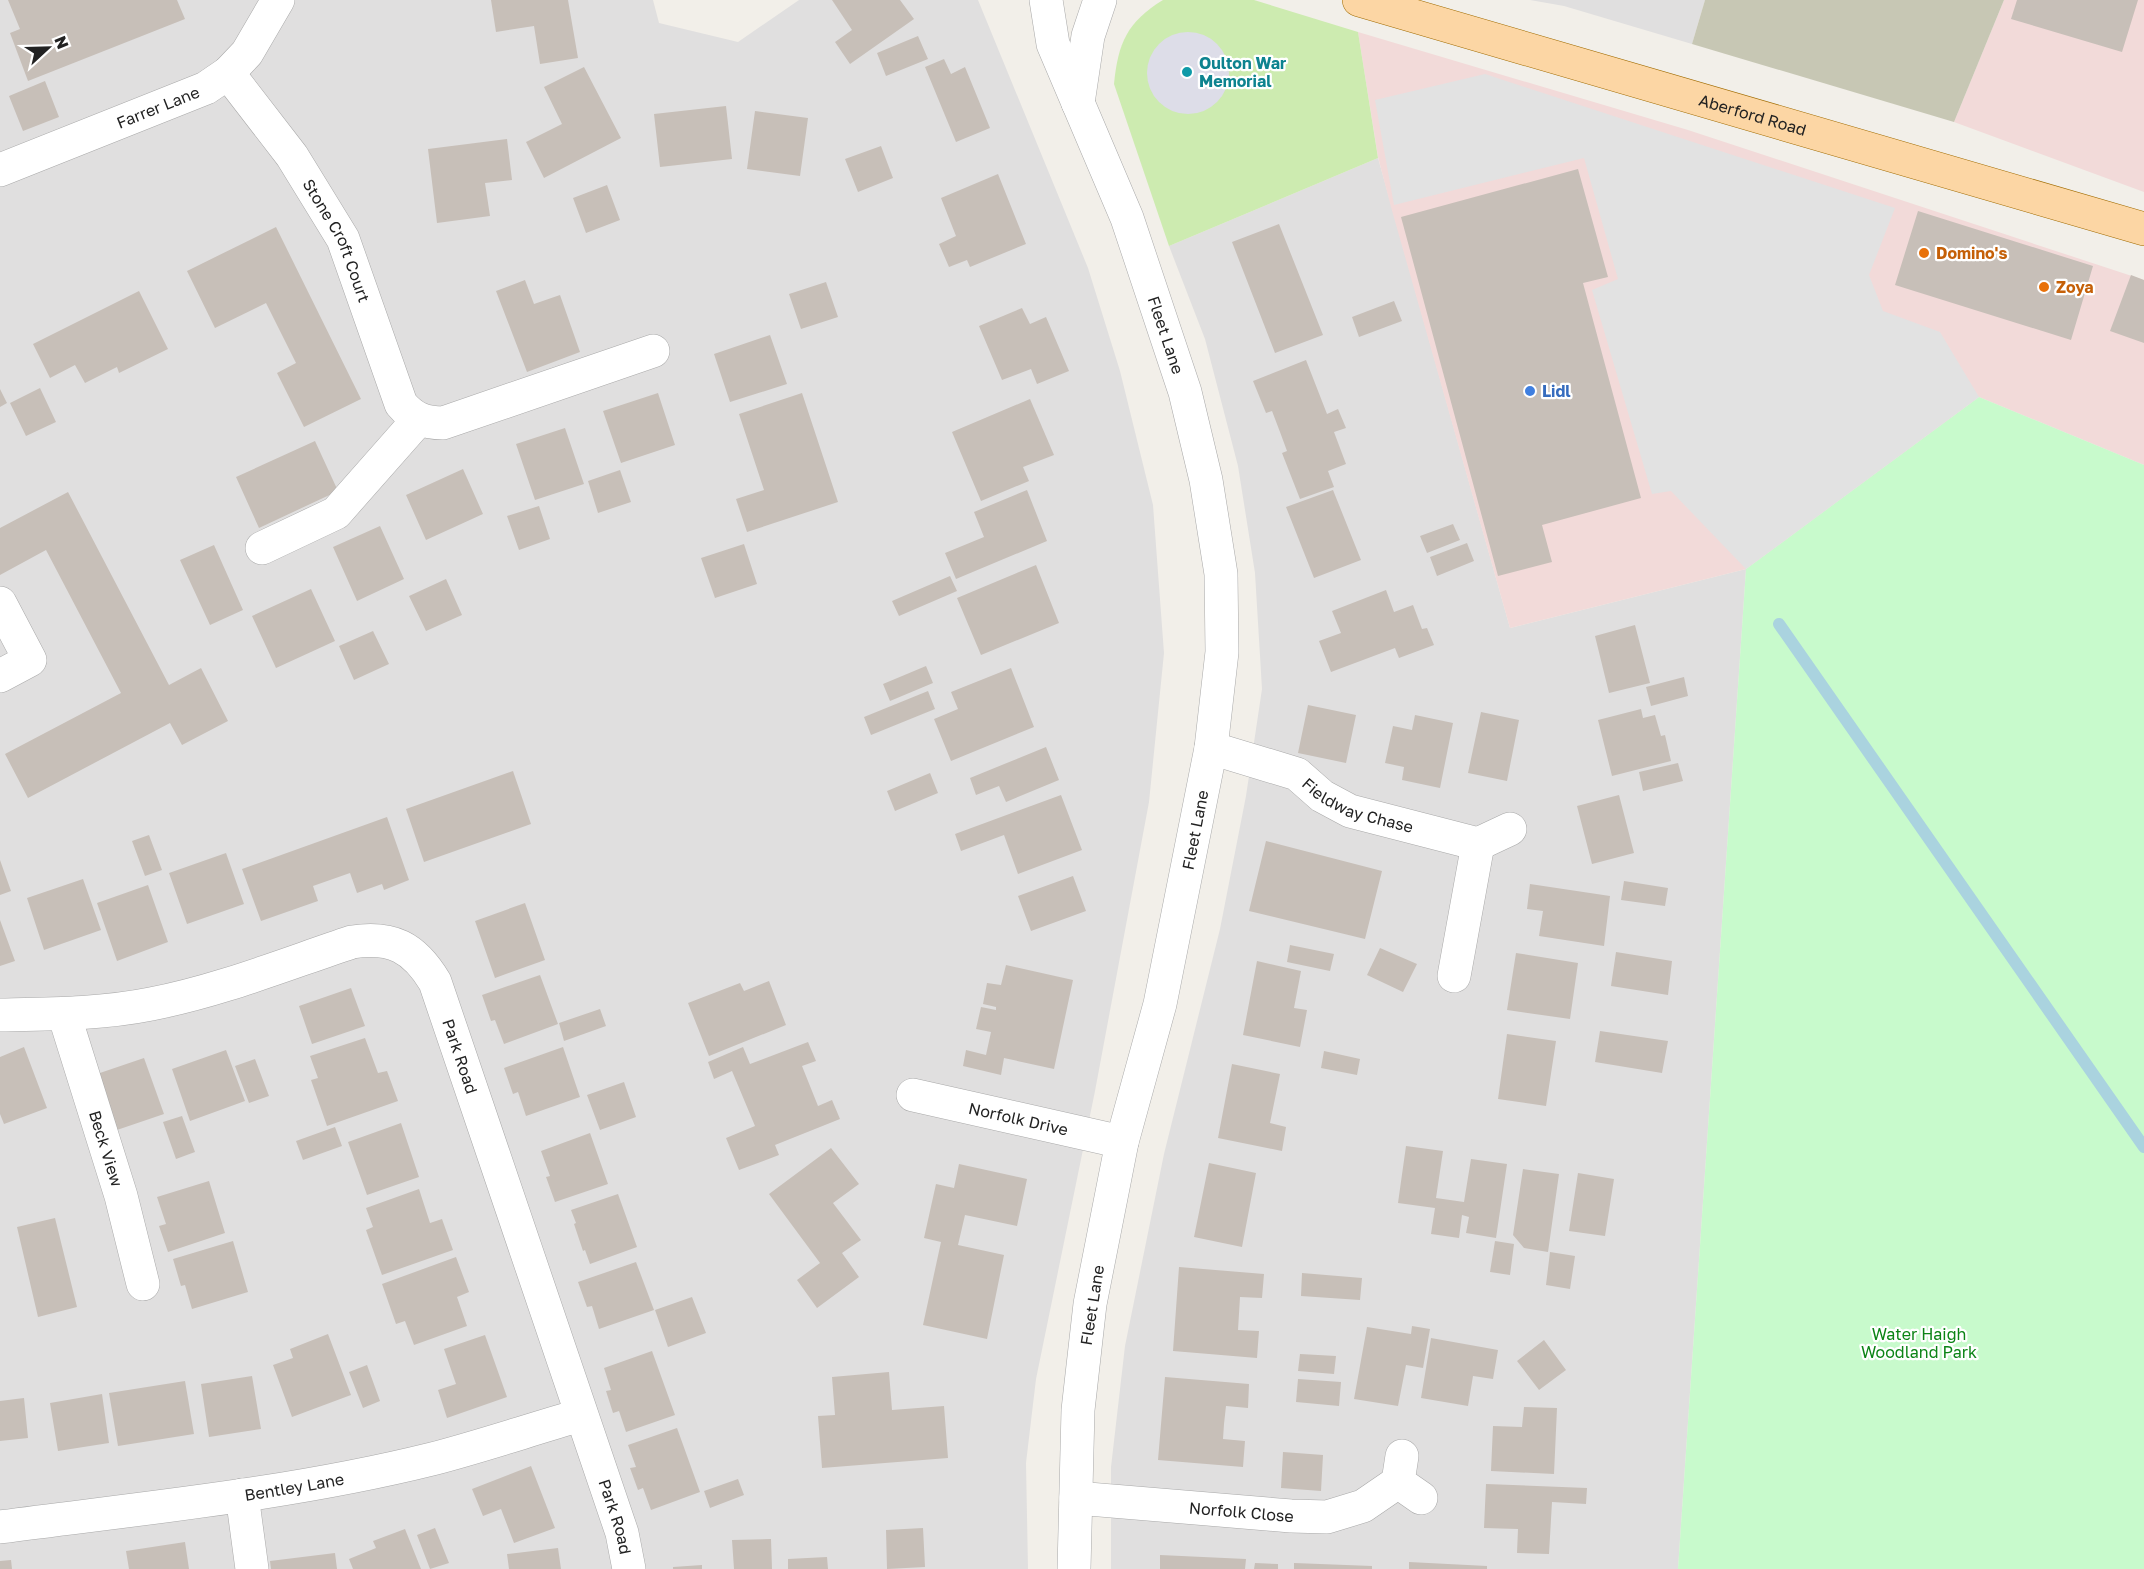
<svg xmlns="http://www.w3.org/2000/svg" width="2144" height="1569" viewBox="0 0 2144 1569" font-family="'Golos Text',sans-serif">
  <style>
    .residential { fill: #e0dfdf }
    .commercial { fill: #f2dad9 }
    .construction { fill: #c7c7b4 }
    .grass { fill: #cdebb0 }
    .park { fill: #c8facc }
    .parking { fill: #e2e2e2 }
    .plaza { fill: #dddde8 }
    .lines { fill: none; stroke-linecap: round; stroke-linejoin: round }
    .stream { stroke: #aad3df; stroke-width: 12 }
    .building { fill: #c7bfb8 }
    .minor-casing { stroke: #a9a9a9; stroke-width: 34 }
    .primary-casing { stroke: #a06b00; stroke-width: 34 }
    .minor { stroke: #fff; stroke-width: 33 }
    .primary { stroke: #fcd6a4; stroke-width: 33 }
    .culture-dot { fill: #0f9aa8; stroke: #fff; stroke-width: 2 }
    .food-dot { fill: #e8710a; stroke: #fff; stroke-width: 2 }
    .shop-dot { fill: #3f7fe0; stroke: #fff; stroke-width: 2 }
    .labels { text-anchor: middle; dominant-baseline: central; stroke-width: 4.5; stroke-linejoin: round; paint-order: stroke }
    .culture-label { font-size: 16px; font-weight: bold; fill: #0d838f; stroke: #fff; text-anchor: start }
    .street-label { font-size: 16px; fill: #222; stroke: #fff }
    .food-label { font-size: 16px; font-weight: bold; fill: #c56008; stroke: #fff; text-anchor: start }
    .shop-label { font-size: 16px; font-weight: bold; fill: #366cbe; stroke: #fff; text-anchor: start }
    .park-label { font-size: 16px; fill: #0c8416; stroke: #fff }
  </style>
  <rect width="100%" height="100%" fill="#f2efe9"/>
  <path class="residential" d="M0 0H653L659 23 738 42 799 0H978L1088 268 1120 371 1153 505 1164 653 1149 802 1095 1091 1036 1379 1026 1463 1028 1569H0Z
    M1530 0H1705L1692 44 1564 6Z
    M1378 158 1510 628 1746 569 1678 1569H1111V1467L1125 1346 1164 1154 1220 929 1246 796 1262 689 1255 573 1238 466 1205 339 1169 246Z"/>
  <path class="commercial" d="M2004 0H2144V192L1954 122Z
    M1358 32 1688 130 2144 280V465L1979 397 1746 569 1510 628 1391 207 1378 157Z"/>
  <path class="construction" d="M1705 0H2004L1954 122 1692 44Z"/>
  <path class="grass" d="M1163 0H1254L1358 32 1378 158 1169 246 1114 84C1118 43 1127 22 1163 0Z"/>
  <path class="park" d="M1979 397 2144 465V1569H1678L1746 569Z"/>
  <path class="parking" d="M1485 74 1895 208 1869 275 1883 311 1940 332 1979 397 1746 569 1671 491 1652 494 1592 290 1618 279 1584 158 1394 205 1375 100Z"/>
  <path class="plaza" d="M1147 73a41 41 0 1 1 82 0a41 41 0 1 1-82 0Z"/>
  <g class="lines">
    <path class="stream" d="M1779 624 2144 1147"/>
  </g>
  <path class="building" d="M8 0H177L185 19 28 81 10 33 20 29Z
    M491 0H568L578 58 540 64 534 26 496 32Z
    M832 0H900L914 19 850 64 835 42 852 30Z
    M2017 0H2138L2122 52 2011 19Z
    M918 36 928 59 886 76 877 53Z
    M944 59 951 74 965 67 990 128 956 142 925 67Z
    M584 67 621 138 544 178 526 142 562 124 544 87Z
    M45 81 59 117 23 131 9 96Z
    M726 106 732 159 660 167 654 114Z
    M755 111 808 118 800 176 747 169Z
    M507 139 512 180 485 183 490 216 437 223 428 149Z
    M881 146 893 178 858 192 845 159Z
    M1578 169 1608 277 1583 283 1641 498 1542 525 1552 562 1498 576 1401 217Z
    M998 174 1026 244 970 267 967 260 949 267 939 244 956 236 941 198Z
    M607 185 620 220 586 233 573 198Z
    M1918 211 2093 266 2071 340 1895 285Z
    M1279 224 1323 335 1275 353 1232 242Z
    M276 227 361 399 304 427 277 373 296 363 266 303 215 328 187 271Z
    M2131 275 2144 280V343L2110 331Z
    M525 280 534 304 560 295 580 352 527 372 496 291Z
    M826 282 838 317 801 329 789 294Z
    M139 291 168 349 119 373 117 367 85 383 75 365 50 378 33 344Z
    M1394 301 1402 321 1359 337 1352 317Z
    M1022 308 1030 324 1046 317 1069 371 1037 384 1031 369 1002 380 979 326Z
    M770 335 787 384 730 402 714 354Z
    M1306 360 1327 414 1338 409 1346 428 1334 432 1346 464 1328 471 1334 487 1300 499 1282 453 1287 451 1280 432 1272 411 1266 413 1253 381Z
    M40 388 56 422 26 436 10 403Z
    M0 389 7 403 0 407Z
    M658 393 675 445 621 463 603 411Z
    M802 393 838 502 747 532 736 499 764 490 739 414Z
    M1030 399 1054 455 1023 467 1029 481 981 501 952 432Z
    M565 428 584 484 535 500 516 444Z
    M315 441 338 491 259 528 236 477Z
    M463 469 483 514 426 540 406 495Z
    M620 470 631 502 598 513 588 481Z
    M1027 490 1047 541 956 579 945 553 984 537 974 512Z
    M1333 490 1361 560 1314 578 1286 507Z
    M68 492 169 685 201 668 228 721 182 745 170 723 28 798 5 754 121 693 46 550 0 575V528Z
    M539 506 550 539 519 550 507 516Z
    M1453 524 1460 540 1427 553 1420 536Z
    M380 526 404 579 357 601 333 547Z
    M1467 543 1474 561 1437 576 1430 557Z
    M744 544 757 584 715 598 701 558Z
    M214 545 243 610 210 625 180 560Z
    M1036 565 1059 623 981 655 957 598Z
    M950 576 957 591 899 616 892 601Z
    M446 579 462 615 426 631 409 596Z
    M311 589 335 641 276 668 252 616Z
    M1386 590 1394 612 1413 605 1422 629 1427 628 1434 645 1399 658 1395 648 1331 672 1319 641 1341 633 1332 611Z
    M1635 625 1650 683 1609 693 1595 636Z
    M373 631 389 664 354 680 339 646Z
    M926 666 933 683 890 701 883 684Z
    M1011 668 1034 727 951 761 934 719 958 709 951 692Z
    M1684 677 1688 696 1651 706 1646 687Z
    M928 691 935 709 871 735 864 717Z
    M1308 705 1356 715 1346 763 1298 753Z
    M1641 709 1643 718 1655 715 1661 736 1665 735 1671 761 1612 776 1598 720Z
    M1481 712 1519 720 1507 781 1468 773Z
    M1415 715 1453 723 1440 788 1402 780 1404 767 1385 763 1393 726 1412 730Z
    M1046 747 1059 780 1006 802 999 786 976 795 970 778Z
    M1678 763 1683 781 1643 791 1639 772Z
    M513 771 531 824 424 862 406 809Z
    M930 773 938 793 895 811 887 791Z
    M1061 795 1082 850 1018 874 1004 835 961 851 955 834Z
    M1619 795 1634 853 1592 864 1577 806Z
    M387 817 409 880 384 890 382 884 357 893 350 873 313 886 318 901 261 921 242 869Z
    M149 835 162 870 145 876 132 841Z
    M1266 841 1382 871 1365 939 1249 911Z
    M226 853 244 904 187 924 169 873Z
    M0 860 11 891 0 895Z
    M1073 876 1086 911 1031 931 1018 896Z
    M83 879 101 930 44 950 27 898Z
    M1624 881 1668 888 1665 906 1621 900Z
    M1530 884 1610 896 1604 946 1539 936 1543 911 1527 909Z
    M148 885 168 942 117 961 97 903Z
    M525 903 545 960 495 978 475 921Z
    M0 920 15 961 0 966Z
    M1290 945 1334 954 1330 971 1287 962Z
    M1380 948 1417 964 1403 992 1367 975Z
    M1616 952 1672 961 1668 995 1611 986Z
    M1516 953 1578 963 1570 1019 1507 1010Z
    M1257 961 1301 971 1294 1008 1307 1010 1300 1047 1243 1035Z
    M1006 965 1073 980 1054 1069 1004 1058 1001 1075 963 1066 966 1050 986 1055 991 1032 976 1029 981 1007 996 1010V1007L983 1004 987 983 1001 985Z
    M540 975 558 1024 504 1044 495 1020 491 1021 482 995Z
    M769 981 786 1025 709 1056 688 1003 740 983 744 991Z
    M351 988 365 1026 312 1044 299 1006Z
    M600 1009 606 1026 564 1041 559 1023Z
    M1600 1031 1668 1041 1662 1073 1595 1062Z
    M1507 1034 1556 1041 1546 1106 1498 1099Z
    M365 1038 378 1073 387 1071 398 1101 327 1126 311 1080 318 1078 310 1056Z
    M808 1042 816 1061 802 1066 818 1106 832 1100 840 1119 775 1145 779 1155 739 1170 726 1138 755 1126 732 1071 714 1079 708 1062 743 1047 750 1064Z
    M24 1047 47 1108 4 1124 0 1114V1057Z
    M563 1047 580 1097 526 1116 518 1092 513 1094 504 1068Z
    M226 1050 245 1101 190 1121 172 1069Z
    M1324 1051 1360 1059 1357 1075 1321 1068Z
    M144 1058 164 1114 114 1131 94 1075Z
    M255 1059 269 1096 249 1103 235 1066Z
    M1232 1064 1280 1074 1270 1123 1286 1127 1282 1151 1218 1138Z
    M624 1082 636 1117 600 1130 587 1095Z
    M182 1116 195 1152 176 1159 163 1122Z
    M401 1123 419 1177 367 1195 348 1142Z
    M335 1127 342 1146 303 1160 296 1141Z
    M590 1133 608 1184 555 1202 546 1177 550 1176 541 1151Z
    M1406 1146 1443 1151 1436 1198 1464 1202 1471 1159 1507 1164 1496 1238 1466 1233 1469 1217 1462 1215 1459 1238 1431 1234 1435 1208 1398 1203Z
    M831 1148 859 1184 833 1203 861 1240 842 1253 859 1277 817 1308 797 1280 820 1263 769 1194Z
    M1209 1163 1256 1173 1242 1247 1194 1237Z
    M959 1164 1027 1179 1017 1226 965 1215 958 1245 1004 1255 987 1339 923 1325 941 1242 924 1238 936 1184 954 1188Z
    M1523 1169 1559 1174 1548 1252 1524 1248 1513 1235Z
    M1578 1173 1614 1179 1605 1236 1569 1231Z
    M209 1181 225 1233 168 1252 159 1226 166 1224 157 1197Z
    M419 1189 430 1223 442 1219 453 1250 382 1275 366 1230 373 1227 366 1208Z
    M618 1194 637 1247 590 1264 585 1250 583 1251 574 1224 576 1223 571 1210Z
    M55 1218 77 1307 38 1317 17 1227Z
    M233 1241 248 1292 192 1309 185 1285 181 1286 173 1259Z
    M1495 1241 1514 1244 1510 1275 1490 1272Z
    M1550 1252 1575 1256 1570 1289 1546 1285Z
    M456 1257 469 1292 457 1297 467 1326 414 1345 405 1321 396 1324 382 1284Z
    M636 1262 654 1310 599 1329 592 1306 587 1307 578 1282Z
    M1179 1267 1264 1274 1262 1298 1240 1297 1238 1330 1259 1331 1257 1358 1173 1351Z
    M1302 1273 1362 1278 1360 1300 1301 1296Z
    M692 1297 706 1333 668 1347 655 1310Z
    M1412 1326 1430 1329 1423 1368 1406 1365 1398 1406 1354 1399 1367 1327 1411 1334Z
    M328 1334 351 1395 292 1417 273 1365 293 1358 290 1349Z
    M485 1335 507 1397 447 1418 438 1390 456 1384 444 1349Z
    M1431 1338 1498 1350 1493 1379 1473 1376 1468 1406 1421 1398Z
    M1544 1340 1566 1370 1539 1390 1517 1361Z
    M652 1351 675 1415 626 1432 619 1411 613 1413 606 1391 611 1390 604 1368Z
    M1300 1354 1336 1356 1334 1374 1298 1371Z
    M367 1365 380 1401 363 1408 349 1372Z
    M889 1372 892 1410 944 1406 948 1458 822 1468 818 1416 835 1415 832 1377Z
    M252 1376 261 1429 209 1437 201 1384Z
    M1165 1377 1249 1384 1248 1408 1226 1406 1224 1424 1223 1439 1245 1441 1243 1467 1158 1460Z
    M1298 1379 1341 1382 1339 1406 1296 1402Z
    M185 1381 194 1434 118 1446 109 1393Z
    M102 1394 109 1443 58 1451 50 1403Z
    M24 1398 28 1438 0 1441V1401Z
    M1524 1407 1557 1408 1554 1474 1491 1471 1493 1426 1522 1427Z
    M677 1428 700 1492 651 1510 643 1488 638 1490 630 1468 636 1467 628 1445Z
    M1283 1452 1323 1455 1321 1491 1281 1488Z
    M531 1466 555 1528 514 1543 501 1509 483 1516 472 1489Z
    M738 1479 744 1495 710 1508 704 1491Z
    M1486 1484 1587 1488 1586 1504 1552 1502 1549 1554 1517 1553 1518 1529 1484 1528Z
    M435 1528 449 1563 430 1569 417 1535Z
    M923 1528 925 1567 887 1569 886 1530Z
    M405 1529 421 1569H353L349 1559 376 1548 373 1541Z
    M771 1539 772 1569H734L732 1540Z
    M185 1542 189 1569H129L126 1551Z
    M558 1548 561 1569H509L507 1554Z
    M335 1553 337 1569H271L270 1561Z
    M1160 1555 1246 1559 1245 1569H1160Z
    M827 1557 828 1569H788V1559Z
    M11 1560 12 1569H0V1561Z
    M1409 1562 1487 1566V1569H1409Z
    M1255 1563 1278 1564V1569H1254Z
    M1294 1563 1372 1566V1569H1294Z
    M702 1565V1569H673V1567Z"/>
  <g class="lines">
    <defs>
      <g id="minor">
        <path id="s1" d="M1046 0 1053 44 1127 218 1185 392 1206 480 1221 574 1222 652 1211 748 1160 1004 1122 1142 1090 1304 1078 1410 1074 1569"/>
        <path id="s2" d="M228 73 292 156 343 239 401 404C413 418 424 423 443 423L653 351"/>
        <path d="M1078 103 1088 36 1100 0"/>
        <path id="s3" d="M0 170 206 88 228 73 247 53 278 0"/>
        <path d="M262 548 336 513 418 420"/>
        <path d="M0 603 30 660 0 676"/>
        <path id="s4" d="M1211 748 1297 774 1322 796 1350 811 1478 844 1510 829"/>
        <path d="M1454 976 1478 844"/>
        <path id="s5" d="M64 1014 121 1196 143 1284"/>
        <path id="s6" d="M0 1015C51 1014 101 1014 151 1004 219 991 286 964 352 942 392 936 414 947 435 982L622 1533 629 1569"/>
        <path id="s7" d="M913 1095 1122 1142"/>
        <path d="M1402 1456 1398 1482 1421 1498"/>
        <path d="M242 1495 252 1569"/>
        <path id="s8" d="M1076 1498 1291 1516 1327 1517 1363 1506 1398 1482"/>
        <path id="s9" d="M0 1527C144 1508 291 1494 432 1459 482 1446 532 1429 581 1415"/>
      </g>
      <g id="primary">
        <path id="s10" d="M1359 0 2144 229"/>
      </g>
    </defs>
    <use href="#minor" class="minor-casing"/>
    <use href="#primary" class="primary-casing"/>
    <use href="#minor" class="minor"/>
    <use href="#primary" class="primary"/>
  </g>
  <circle class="culture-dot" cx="1187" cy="72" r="6"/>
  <g class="food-dot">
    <circle cx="1924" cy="253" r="6"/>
    <circle cx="2044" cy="287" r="6"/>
  </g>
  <circle class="shop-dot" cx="1530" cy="391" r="6"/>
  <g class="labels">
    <g class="culture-label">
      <text x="1199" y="63">Oulton War<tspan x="1199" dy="18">Memorial</tspan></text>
    </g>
    <g class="street-label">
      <text stroke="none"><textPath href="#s3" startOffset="170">Farrer Lane</textPath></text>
      <text stroke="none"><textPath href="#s10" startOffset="410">Aberford Road</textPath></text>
      <text stroke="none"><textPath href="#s2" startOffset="201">Stone Croft Court</textPath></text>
      <text stroke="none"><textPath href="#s1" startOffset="357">Fleet Lane</textPath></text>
      <text stroke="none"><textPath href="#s4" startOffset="160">Fieldway Chase</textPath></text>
      <text transform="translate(1195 830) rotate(-79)">Fleet Lane</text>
      <text stroke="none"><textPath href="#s6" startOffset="540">Park Road</textPath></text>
      <text stroke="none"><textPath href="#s7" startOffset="108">Norfolk Drive</textPath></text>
      <text stroke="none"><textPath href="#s5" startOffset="141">Beck View</textPath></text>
      <text transform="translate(1092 1305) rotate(-81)">Fleet Lane</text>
      <text stroke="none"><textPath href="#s9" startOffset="297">Bentley Lane</textPath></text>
      <text stroke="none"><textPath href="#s8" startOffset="166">Norfolk Close</textPath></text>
      <text stroke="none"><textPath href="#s6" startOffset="1026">Park Road</textPath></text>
    </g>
    <g class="food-label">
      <text x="1936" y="253">Domino's</text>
      <text x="2056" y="287">Zoya</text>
    </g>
    <g class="shop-label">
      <text x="1542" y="391">Lidl</text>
    </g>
    <g class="park-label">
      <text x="1919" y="1334">Water Haigh<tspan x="1919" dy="18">Woodland Park</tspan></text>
    </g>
  </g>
  <g transform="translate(48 48) rotate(68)" stroke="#ffffff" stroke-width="4.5" paint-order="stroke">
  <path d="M0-4.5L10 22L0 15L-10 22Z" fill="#222222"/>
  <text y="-9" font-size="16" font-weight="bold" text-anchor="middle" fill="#222222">N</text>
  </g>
</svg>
